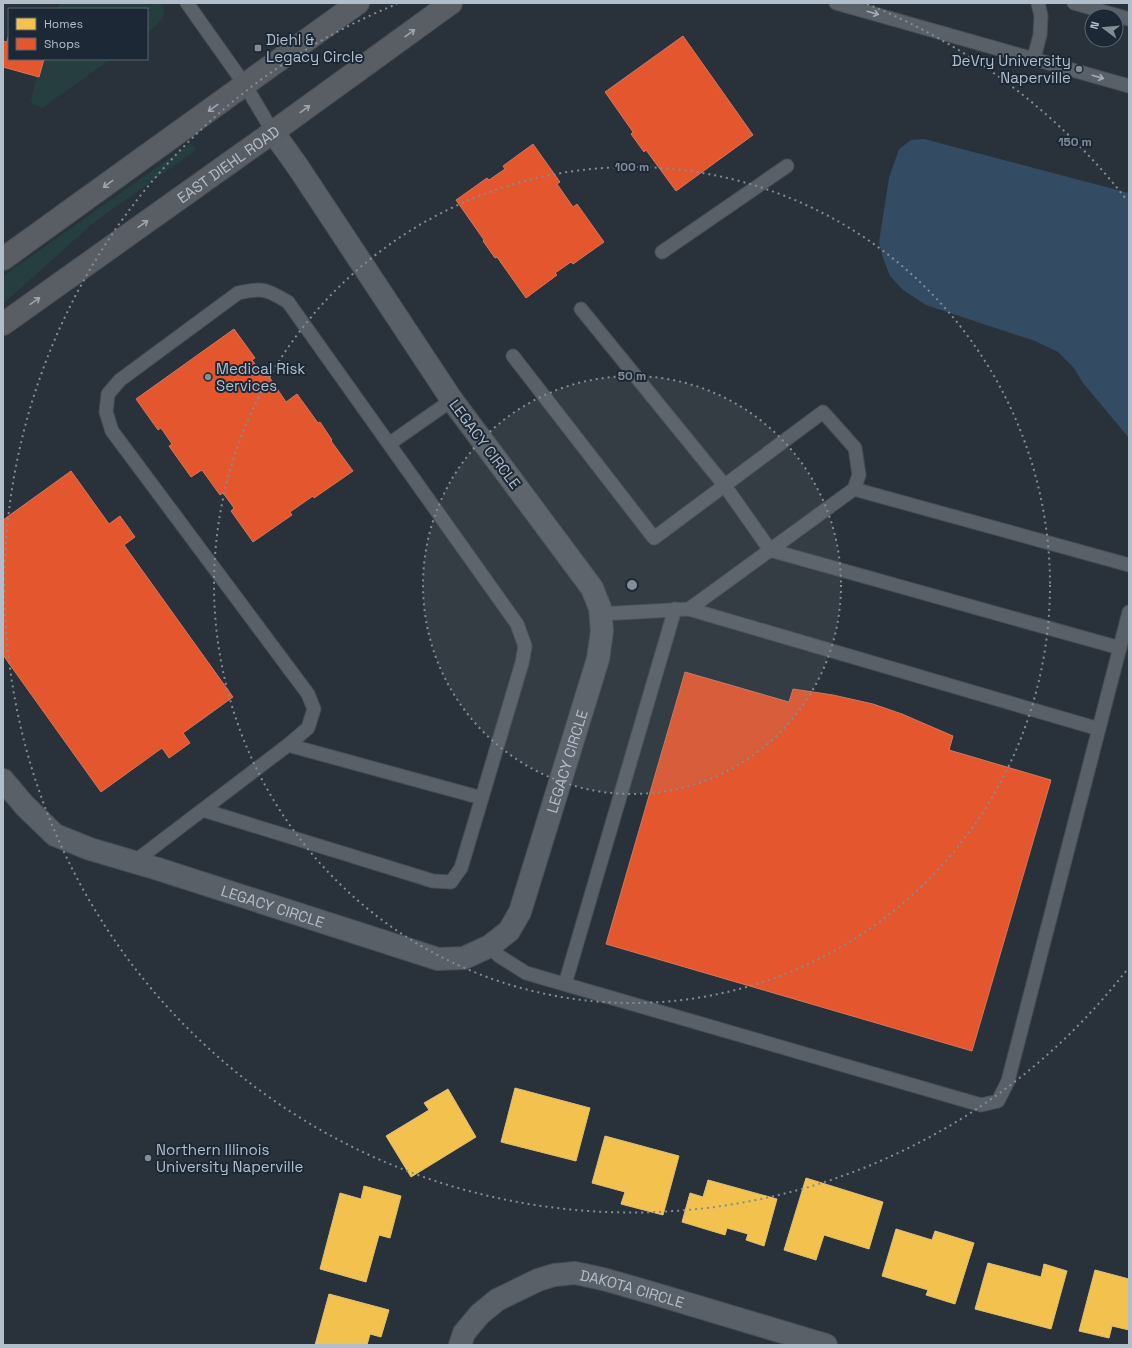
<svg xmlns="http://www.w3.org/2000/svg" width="1132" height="1348" viewBox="0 0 1132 1348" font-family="'Space Grotesk',sans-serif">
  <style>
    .green { fill: #263e40 }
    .water { fill: #344b64 }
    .homes { fill: #f2c14e; stroke: #dfc074 }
    .shops { fill: #e4572e; stroke: #d5765d }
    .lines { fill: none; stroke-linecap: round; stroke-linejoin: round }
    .lane-casing { stroke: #484d54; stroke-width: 15 }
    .street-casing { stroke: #484d54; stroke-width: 24 }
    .secondary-casing { stroke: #484d54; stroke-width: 24 }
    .lane { stroke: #5a6067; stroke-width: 13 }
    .street { stroke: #5a6067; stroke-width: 22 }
    .secondary { stroke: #595e65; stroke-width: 22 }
    .oneway { stroke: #a1abb7 }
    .oneway2 { stroke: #9ca6b2 }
    .ring { fill: none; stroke: #838d98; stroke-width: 2; stroke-dasharray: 2 4 }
    .poi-dot { fill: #838d98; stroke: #1c2835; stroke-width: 1.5 }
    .labels { text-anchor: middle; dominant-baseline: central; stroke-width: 4; stroke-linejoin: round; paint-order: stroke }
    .poi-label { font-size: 15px; fill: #b3becb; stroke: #1c2835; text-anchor: start }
    .street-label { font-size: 15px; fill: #b3becb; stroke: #1c2835 }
    .centre { fill: #838d98; stroke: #1c2835; stroke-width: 2 }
    .ring-label { font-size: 12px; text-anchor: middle; font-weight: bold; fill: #838d98; stroke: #1c2835; stroke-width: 4; stroke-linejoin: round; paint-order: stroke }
  </style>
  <rect width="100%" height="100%" fill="#29313a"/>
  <path class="green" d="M61 3H163C166 19 159 24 147 33V9H56Z
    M41 59H111L42 108 32 104 31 100Z
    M191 143 196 150 92 224 3 304V277L6 274Z"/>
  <path class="water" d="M924 139 1129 193V438L1083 383 1074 368 1058 352 1035 341 926 305 903 290 890 276 883 258 879 242 889 178 899 149 911 140Z"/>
  <path class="homes" d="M515 1088 590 1108 576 1161 501 1142Z
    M448 1089 476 1137 411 1177 386 1136 429 1110 424 1103Z
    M605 1136 679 1156 663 1215 621 1204 625 1192 592 1183Z
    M806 1178 883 1202 869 1249 824 1235 816 1260 784 1250Z
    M708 1180 777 1199 764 1246 746 1240 748 1234 727 1228 725 1235 682 1222 690 1193 703 1197Z
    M364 1186 401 1196 390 1238 379 1235 366 1282 320 1269 340 1193 361 1199Z
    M896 1229 932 1240 935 1231 974 1243 955 1304 926 1295 928 1290 882 1276Z
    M988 1263 1041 1277 1044 1264 1067 1271 1051 1329 975 1309Z
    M1095 1270 1129 1279V1330L1112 1326 1109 1338 1079 1331Z
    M329 1294 389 1310 381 1337 370 1334 367 1345H315Z"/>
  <path class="shops" d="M9 34V59H44L39 77 3 67V41L7 42Z
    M683 36 753 135 676 191 646 150 644 152 631 134 633 132 605 92Z
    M533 144 560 182 557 184 573 207 577 204 604 242 573 264 571 262 555 273 557 275 526 298 497 257 495 258 483 241 484 240 456 200 487 178 489 180 505 169 503 166Z
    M234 329 255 358 252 360 265 377 268 375 286 402 297 394 318 423 320 422 332 440 331 441 353 471 314 498 313 496 290 512 292 515 253 542 231 511 234 508 223 493 220 495 202 470 191 477 169 446 172 444 161 428 158 430 136 399Z
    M71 471 109 524 120 516 135 537 124 545 233 697 183 733 190 743 169 758 162 748 101 792 3 655V520Z
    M685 672 789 702 793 689 833 695 873 704 902 714 953 736 949 750 1051 780 972 1051 606 944Z"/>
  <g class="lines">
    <defs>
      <path id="lane" d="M187 3 245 85 273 132
        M836 3 1129 86
        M1074 3 1129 19
        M1034 58 1040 35 1041 16 1038 3
        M662 252 787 166
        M581 309 725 486 770 550 1120 648
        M513 356 654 538 823 412 855 448 859 475 854 489
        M389 444 452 400
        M689 609 1099 729
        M600 614 689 609 854 489 1129 565
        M288 745 482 798
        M134 862 288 745 308 728 314 709 308 694 112 431 106 412 108 394 120 380 238 293C263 287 268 290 288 302L517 624 525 646 522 663 461 868 451 882 433 881 203 810
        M490 946 499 956 526 973 981 1105 998 1101 1008 1081 1129 612
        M565 984 675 609"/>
      <g id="street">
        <path id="s1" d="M3 780 25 806 55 835 90 849 158 869 438 959 464 958 490 946 509 931 520 912 598 659 602 631 600 608 592 588 452 400 298 167 273 132"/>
        <path id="s2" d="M460 1345 464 1333 480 1314 497 1300 538 1280 554 1275 575 1273 603 1279 652 1293 826 1345"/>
      </g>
      <g id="secondary">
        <path d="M3 259 358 3"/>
        <path id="s3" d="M3 324 273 132 451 3"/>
      </g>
    </defs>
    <use href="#lane" class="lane-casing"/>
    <use href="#street" class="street-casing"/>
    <use href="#secondary" class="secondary-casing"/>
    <use href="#lane" class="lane"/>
    <use href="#street" class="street"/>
    <use href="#secondary" class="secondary"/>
  </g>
  <defs><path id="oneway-shaft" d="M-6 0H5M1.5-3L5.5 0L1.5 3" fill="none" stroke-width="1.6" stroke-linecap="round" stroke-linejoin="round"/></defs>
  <g class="oneway">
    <use href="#oneway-shaft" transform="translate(873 13) rotate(16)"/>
    <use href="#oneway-shaft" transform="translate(1098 77) rotate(16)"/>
  </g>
  <g class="oneway2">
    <use href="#oneway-shaft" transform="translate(410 33) rotate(-36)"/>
    <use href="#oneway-shaft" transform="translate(213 108) rotate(144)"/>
    <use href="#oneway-shaft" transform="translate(305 109) rotate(-36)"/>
    <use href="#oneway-shaft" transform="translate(108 184) rotate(144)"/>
    <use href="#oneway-shaft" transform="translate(143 224) rotate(-35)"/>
    <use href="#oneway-shaft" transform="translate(35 301) rotate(-35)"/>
  </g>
  <circle cx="632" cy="585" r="209" fill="#838d98" fill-opacity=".12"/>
  <g class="ring">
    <circle cx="632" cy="585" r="209"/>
    <circle cx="632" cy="585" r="418"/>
    <path d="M1126 971A627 627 0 1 1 397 4M867 4A627 627 0 0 1 1126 199"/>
  </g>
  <g class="poi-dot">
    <rect x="254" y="44" width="8" height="8" rx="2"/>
    <circle cx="1079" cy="69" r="4"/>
    <circle cx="208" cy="377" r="4"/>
    <circle cx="148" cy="1158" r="4"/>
  </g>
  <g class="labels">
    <g class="poi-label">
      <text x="266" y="39">Diehl &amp;<tspan x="266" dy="17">Legacy Circle</tspan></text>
      <text x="1071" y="60" text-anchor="end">DeVry University<tspan x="1071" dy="17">Naperville</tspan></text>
      <text x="216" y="368">Medical Risk<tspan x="216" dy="17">Services</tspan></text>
      <text x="156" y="1149">Northern Illinois<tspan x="156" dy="17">University Naperville</tspan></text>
    </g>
    <g class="street-label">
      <text stroke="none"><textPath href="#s3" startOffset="276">EAST DIEHL ROAD</textPath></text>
      <text transform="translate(485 444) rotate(53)">LEGACY CIRCLE</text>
      <text stroke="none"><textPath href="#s1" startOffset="737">LEGACY CIRCLE</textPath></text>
      <text stroke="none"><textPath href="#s1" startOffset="305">LEGACY CIRCLE</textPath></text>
      <text stroke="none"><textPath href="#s2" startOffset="202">DAKOTA CIRCLE</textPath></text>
    </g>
  </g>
  <circle cx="632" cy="585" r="6" class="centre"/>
  <g class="ring-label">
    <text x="1075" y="146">150 m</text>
    <text x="632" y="171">100 m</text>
    <text x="632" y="380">50 m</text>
  </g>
  <rect width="1132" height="1348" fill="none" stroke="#b3becb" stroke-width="8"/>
  <rect x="8" y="8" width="140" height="52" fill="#1c2835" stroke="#586471"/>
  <rect x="16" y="18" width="20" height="12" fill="#f2c14e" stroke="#586471"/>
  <text x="44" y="28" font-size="12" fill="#b3becb">Homes</text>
  <rect x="16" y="38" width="20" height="12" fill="#e4572e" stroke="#586471"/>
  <text x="44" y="48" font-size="12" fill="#b3becb">Shops</text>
  <g transform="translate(1104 28) rotate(286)"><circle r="19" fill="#1c2835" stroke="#586471"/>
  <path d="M0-3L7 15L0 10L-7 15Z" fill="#838d98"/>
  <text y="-6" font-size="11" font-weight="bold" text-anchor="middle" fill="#b3becb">N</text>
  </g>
</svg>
